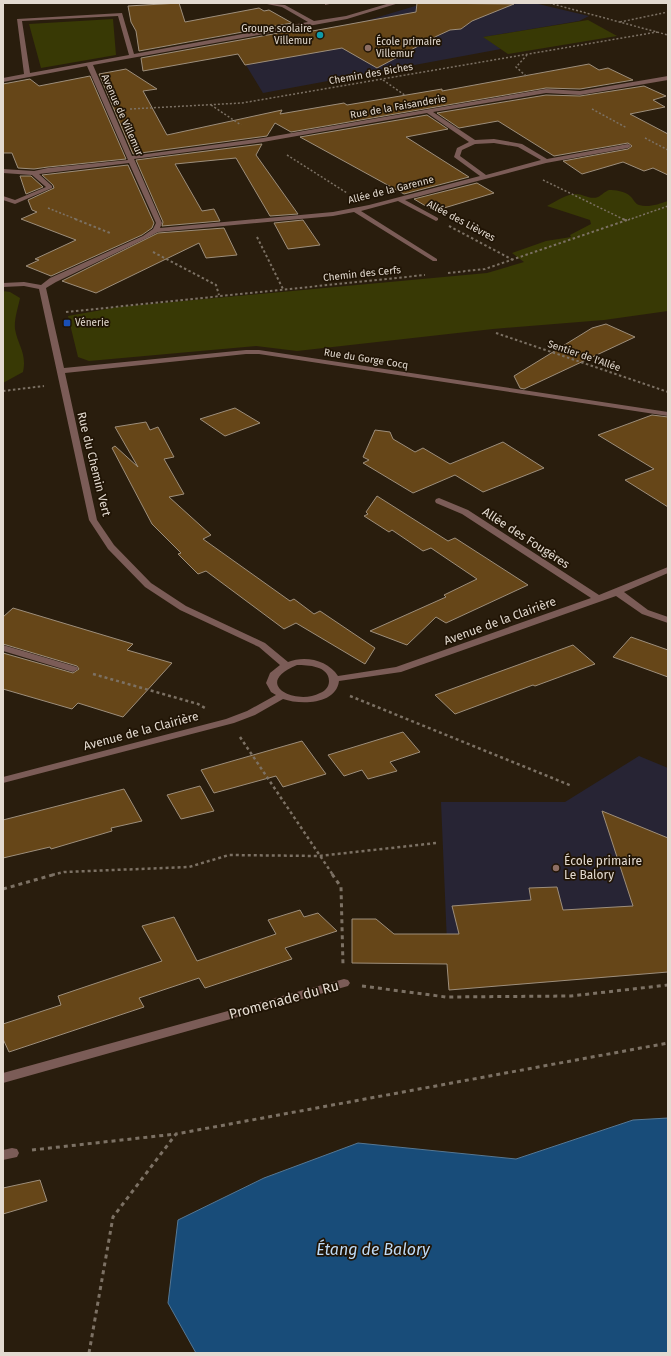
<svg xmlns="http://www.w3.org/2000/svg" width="671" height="1356" viewBox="0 0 671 1356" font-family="'Fira Sans',sans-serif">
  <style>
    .education { fill: #272434 }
    .green { fill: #383905 }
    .water { fill: #184c79; stroke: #557793 }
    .building { fill: #664618; stroke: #9d8e7b }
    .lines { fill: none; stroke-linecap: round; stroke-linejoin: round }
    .path-far3 { stroke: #7c7164; stroke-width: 1.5; stroke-dasharray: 2 2; stroke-linecap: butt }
    .path-far2 { stroke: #7c7164; stroke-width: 2; stroke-dasharray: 2.5 2.5; stroke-linecap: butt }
    .path-far1 { stroke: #7c7164; stroke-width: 2.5; stroke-dasharray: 3 3; stroke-linecap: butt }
    .path { stroke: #7c7164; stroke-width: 3; stroke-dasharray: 4 4; stroke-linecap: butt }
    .lane { fill: #7b5c57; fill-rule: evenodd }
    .street { fill: #7b5c57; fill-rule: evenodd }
    .culture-dot { fill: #0f9aa8; stroke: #201405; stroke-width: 1.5 }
    .education-dot { fill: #8d6e63; stroke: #201405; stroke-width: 1.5 }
    .transit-dot { fill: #1a4fb4; stroke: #201405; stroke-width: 1.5 }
    .labels { text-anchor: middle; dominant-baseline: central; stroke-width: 3.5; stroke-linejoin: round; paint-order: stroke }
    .far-poi-label { font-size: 10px; fill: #e3dad0; stroke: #201405; text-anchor: start }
    .far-street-label { font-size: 10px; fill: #e3dad0; stroke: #201405 }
    .street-label { font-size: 12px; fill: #e3dad0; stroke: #201405 }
    .poi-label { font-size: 12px; fill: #e3dad0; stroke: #201405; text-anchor: start }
    .near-street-label { font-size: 14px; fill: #e3dad0; stroke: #201405 }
    .near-water-label { font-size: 16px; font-style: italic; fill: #bfdbf7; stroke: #201405 }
  </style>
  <rect width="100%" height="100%" fill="#291d0d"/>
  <path class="education" d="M425 3H534L589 16 579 21 484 37 501 49 263 93 235 47 362 22Z
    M639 756 668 768V972L449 990 441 802H565Z"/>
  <path class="green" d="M113 19 116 55 41 68 29 24Z
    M588 20 617 36 508 54 483 37Z
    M609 190C615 190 625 191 630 196 634 199 634 203 639 205 648 208 659 204 668 201V311L604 320 493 329 297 351 256 346 89 361 78 357 68 316 118 307 487 273 524 262 512 253 546 241 571 237 570 235 591 224 590 220 547 206C555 202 566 194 576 194 583 194 590 200 598 197 602 195 604 192 609 190Z
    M3 291 10 292 20 298C18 308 14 319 15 329 18 346 27 353 23 372L3 383Z"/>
  <path class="water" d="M668 1118V1353H196L168 1303 178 1220 264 1178 358 1143 516 1159 633 1120Z"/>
  <path class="building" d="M179 3 185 22 259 8 264 11 269 10 292 23 139 51 136 31 131 22 128 6Z
    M417 3 514 4 472 21 461 29 450 30 437 36 377 68 342 48 245 65 238 54 143 71 141 58 301 29 307 32 416 12Z
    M589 64 599 70 608 68 633 80 580 89 546 88 291 132 275 123 267 136 133 154 99 74 126 69 157 89 143 91 167 135 282 110 280 114 344 103 347 105 442 89V91Z
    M90 76 126 159 48 167 34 169 18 168 12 153H3V84L30 79 39 86Z
    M644 86 666 96 653 100 665 107 630 114 668 134V175L653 168 644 171 623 162 582 174 563 161 628 149 632 146 628 143 554 156 498 121 459 128 437 113 546 95 580 96Z
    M427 115 448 129 406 137 469 177 404 194 300 137Z
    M262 144 256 155 298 214 270 216 236 158 175 164 202 211 214 209 220 221 162 226 163 222 136 160Z
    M128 165 154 223 152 228 142 235 51 276 26 266 39 260 35 259 76 240 21 219 37 212 32 210 28 200 54 188 53 185 42 175Z
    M20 176H31L43 187 26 194Z
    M477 183 494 193 434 211 414 199Z
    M303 220 320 245 288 249 274 223Z
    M224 228 237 255 206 258 199 243 96 293 62 281 158 233Z
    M606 324 635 337 524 389 520 388 514 376 592 328Z
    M235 408 260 423 225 436 200 419Z
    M652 415 668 417V507L625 480 654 469 598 435Z
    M146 422 150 430 158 427 174 457 164 459 184 494 169 497 211 535 203 539 290 601 294 599 314 614 320 611 375 648 365 664 296 623 284 629 206 571 198 574 178 554 181 553 152 524 112 448 115 446 138 467 115 427Z
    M375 430 390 432 393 439 415 452 423 448 450 464 503 442 544 468 483 492 455 475 413 493 363 463 369 460 363 457Z
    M377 496 448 541 455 538 528 585 446 623 436 617 407 645 370 631 446 597 444 595 477 579 431 548 423 551 392 530 389 532 364 516 368 514 366 512Z
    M13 608 133 644 127 650 172 663 123 717 78 703 72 709 3 689V653L73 673 79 669 77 666 3 644V617Z
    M631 637 668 650V677L613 657Z
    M573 645 595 664 535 686 533 685 455 714 435 695Z
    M403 732 420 752 390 762 397 771 368 779 362 770 344 776 328 755Z
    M302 741 326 774 283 787 276 776 214 793 201 770Z
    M200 786 214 811 181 819 167 795Z
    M124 789 142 821 111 828 112 831 51 849 50 847 3 858V820Z
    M602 811 668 838V972L449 990 447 964 352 963V919H376L394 934H459L452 906 531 900 529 888 557 887 563 910 633 906Z
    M300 910 304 917 318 913 337 931 285 948 292 959 205 988 199 978 139 998 144 1007 9 1052 3 1039V1024L61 1005 58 996 162 961 142 926 174 917 197 961 276 934 268 920Z
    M40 1180 47 1201 3 1214V1188Z"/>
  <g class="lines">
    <path class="path-far3" d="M549 3 668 35
      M620 22 668 12
      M526 76 516 67 527 55
      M383 80 406 96
      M211 105 241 125
      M130 109 242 103 657 32
      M592 109 627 128
      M645 138 668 150
      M287 155 347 193
      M543 180 625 220
      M48 208 78 220
      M628 220 668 206"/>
    <path class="path-far2" d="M75 219 110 233
      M623 219 627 221
      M449 226 513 260
      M257 237 283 289
      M153 252 216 285 219 295
      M448 273 485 269 630 219
      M66 312 425 275
      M496 333 668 392
      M3 391 44 386"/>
    <path class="path-far1" d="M93 674 198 704 205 708
      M350 696 572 786
      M240 737 333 875
      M52 875 64 872 189 867 229 855 319 856 436 843"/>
    <path class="path" d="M332 874 341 887 343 965
      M3 889 56 874
      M362 986 446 997 571 996 668 985
      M32 1150 176 1134
      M89 1353 113 1217 176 1134 668 1043"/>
    <path class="lane" d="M344 979 348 980 350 983 348 986 3 1083V1073Z
      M12 1148 17 1149 19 1153 17 1157 3 1160V1150Z"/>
    <path class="street" d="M262 3 285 5 314 21 346 16 390 3H399L347 19 93 65 132 156 263 138 546 89 580 91 668 76V80L580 95 546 93 433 112 475 140 494 139 522 144 547 159 628 144 631 146 628 148 546 163 405 200 438 218V220L436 221 398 201 361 211 437 259V261H433L354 212 333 216 158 232 147 238 56 282 46 288 64 368 246 350H259L668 412V416L259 354H246L65 373 97 520 114 545 151 583 186 606 265 643 288 662C305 655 328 660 338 676L396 667 591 598 462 514 436 503 435 501 436 499 439 498 468 510 599 595 668 567V573L624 592 648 610 668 617V623L642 614 616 596 401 672 339 681C336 705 300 705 283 699L255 715 234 723 3 783V777L226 719 247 711 276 695 271 692 266 683 270 673 280 665 259 647 180 610 145 587 108 549 89 520 39 289 24 286 3 287V283L24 282 41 285 50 278 143 236 153 229 156 223 129 163 39 174 52 186V188L15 204 3 200V196L15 200 46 187 32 175 3 173V169L34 171 48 168 128 160 87 66 3 82V78L24 74 17 19 122 13 134 54 308 22 282 7ZM118 16 129 55 30 73 22 21ZM427 113 469 142 457 148 454 157 480 176 369 205 333 212 160 228 162 223 134 159 263 142ZM494 143 518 147 541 160 486 175 460 156 462 150 475 144ZM297 665C308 665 329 666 329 681 329 687 325 691 320 693 296 706 251 684 297 665Z
      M325 3H334L325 5Z
      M3 645 77 667 78 669 73 672 3 651Z"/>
  </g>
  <circle class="culture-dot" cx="320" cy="35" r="4"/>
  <g class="education-dot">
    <circle cx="368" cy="48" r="4"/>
    <circle cx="556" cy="868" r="4"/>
  </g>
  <rect class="transit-dot" x="63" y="319" width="8" height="8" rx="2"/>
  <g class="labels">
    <g class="far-poi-label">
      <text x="312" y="29" text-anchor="end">Groupe scolaire<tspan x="312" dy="12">Villemur</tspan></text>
      <text x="376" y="42">École primaire<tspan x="376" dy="12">Villemur</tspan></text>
      <text x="75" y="323">Vénerie</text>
    </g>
    <g class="far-street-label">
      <text transform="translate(371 74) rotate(-10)">Chemin des Biches</text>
      <text transform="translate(398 107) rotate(-10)">Rue de la Faisanderie</text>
      <text transform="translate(122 115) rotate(66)">Avenue de Villemur</text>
      <text transform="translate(391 190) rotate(-14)">Allée de la Garenne</text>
      <text transform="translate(461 221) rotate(28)">Allée des Lièvres</text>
      <text transform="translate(362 274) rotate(-6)">Chemin des Cerfs</text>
      <text transform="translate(584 356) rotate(19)">Sentier de l'Allée</text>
      <text transform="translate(366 359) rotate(9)">Rue du Gorge Cocq</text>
    </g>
    <g class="street-label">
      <text transform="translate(94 464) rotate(76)">Rue du Chemin Vert</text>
      <text transform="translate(526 538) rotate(33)">Allée des Fougères</text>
      <text transform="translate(500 621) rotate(-20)">Avenue de la Clairière</text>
      <text transform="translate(141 731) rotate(-15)">Avenue de la Clairière</text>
    </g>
    <g class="poi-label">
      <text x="564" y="861">École primaire<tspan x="564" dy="14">Le Balory</tspan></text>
    </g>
    <g class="near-street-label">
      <text transform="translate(284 1000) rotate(-15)">Promenade du Ru</text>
    </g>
    <g class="near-water-label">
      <text x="373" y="1249">Étang de Balory</text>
    </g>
  </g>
  <rect width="671" height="1356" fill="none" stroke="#e3dad0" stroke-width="8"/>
</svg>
